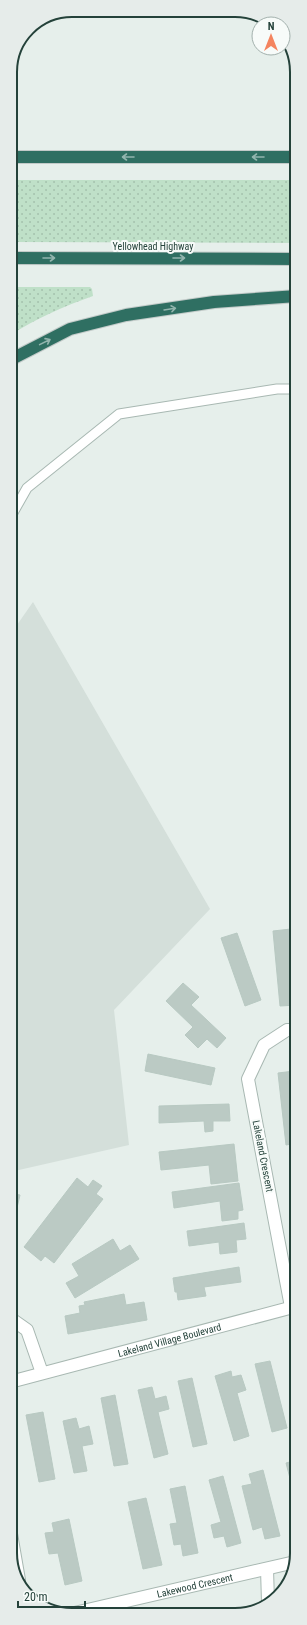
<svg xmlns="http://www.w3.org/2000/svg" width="307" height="1625" viewBox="0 0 307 1625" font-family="'Roboto Condensed',sans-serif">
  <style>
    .built { fill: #d4dfda }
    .grass { fill: url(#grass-dots) }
    .building { fill: #bbcac4; stroke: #b8c9c2 }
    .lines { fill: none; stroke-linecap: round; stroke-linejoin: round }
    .service-casing { stroke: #a8b8b2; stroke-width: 11 }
    .minor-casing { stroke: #a8b8b2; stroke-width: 14 }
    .motorway-casing { stroke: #c2cac8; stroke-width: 14 }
    .service { stroke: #fff; stroke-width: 9 }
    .minor { stroke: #fff; stroke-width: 12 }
    .motorway { stroke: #2f6f62; stroke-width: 12 }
    .oneway { stroke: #93b5ae }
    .labels { text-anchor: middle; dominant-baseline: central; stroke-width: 4; stroke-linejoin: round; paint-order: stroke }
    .street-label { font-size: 10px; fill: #24423a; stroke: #f7fbf9 }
    .rim { fill: none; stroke: #24423a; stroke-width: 2 }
  </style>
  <defs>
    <pattern id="grass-dots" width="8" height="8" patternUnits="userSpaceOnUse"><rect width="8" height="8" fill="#bfe0c8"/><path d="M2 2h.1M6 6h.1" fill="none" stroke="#a4c1ad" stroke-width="1.8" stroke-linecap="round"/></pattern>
  </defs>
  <rect width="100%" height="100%" fill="#e6efeb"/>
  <path class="built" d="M33 602 210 909 114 1010 129 1145 10 1172V635Z"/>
  <path class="grass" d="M10 180H297V243L10 242Z
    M10 287H90L92 289 93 296C64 306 36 319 10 335Z"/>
  <path class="building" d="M291 929 297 1005 280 1006 273 931Z
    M237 933 261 1000 245 1006 221 938Z
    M183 983 199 997 191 1005 226 1038 217 1048 207 1039 198 1048 185 1035 193 1027 166 1001Z
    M148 1054 215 1068 211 1085 145 1071Z
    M294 1071 297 1094V1143L286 1145 278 1073Z
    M229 1104 230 1121H213V1131L205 1132 204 1121 159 1123V1106Z
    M234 1144 238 1181 211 1184 209 1165 161 1170 159 1152Z
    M77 1178 88 1187 93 1180 102 1186 96 1194 103 1199 54 1263 45 1256 41 1261 24 1247Z
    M239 1183 243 1210 238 1211V1219L222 1221 220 1201 174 1208 172 1192Z
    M10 1193 20 1195 10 1238Z
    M244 1223 246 1239 236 1240 237 1252 220 1254 219 1242 189 1246 187 1231Z
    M113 1239 120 1251 130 1245 139 1259 75 1298 66 1283 79 1276 72 1264Z
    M239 1267 241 1282 204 1287 206 1296 178 1300 177 1292H175L173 1278Z
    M124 1294 126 1305 144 1302 147 1320 68 1334 65 1316 80 1313 79 1306 85 1305 84 1302Z
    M270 1361 287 1428 272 1432 255 1364Z
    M231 1371 232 1377 241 1375 246 1390 237 1393 249 1436 234 1441 215 1376Z
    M192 1378 207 1444 193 1447 178 1381Z
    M152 1387 155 1399 166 1396 169 1409 158 1412 168 1454 154 1458 138 1390Z
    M115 1395 128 1464 114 1466 101 1398Z
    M43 1412 55 1479 39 1482 26 1415Z
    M76 1418 79 1429 89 1426 93 1444 82 1446 87 1471 74 1473 63 1421Z
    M297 1460V1505L286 1463Z
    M263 1470 280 1536 265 1539 262 1527 253 1530 242 1486 252 1484 249 1474Z
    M223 1476 241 1543 227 1547 224 1536 214 1538 211 1525 221 1522 209 1480Z
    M185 1486 198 1553 183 1556 181 1544 174 1545 170 1524 177 1523 170 1489Z
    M146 1498 162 1565 143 1569 128 1502Z
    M69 1519 82 1581 65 1585 58 1553 49 1554 45 1533 54 1532 52 1523Z
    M229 1612V1614H214V1613Z"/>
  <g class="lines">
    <defs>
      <path id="service" d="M10 518 27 488 119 414 277 389H297"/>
      <g id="minor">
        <path d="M291 1307 248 1079 264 1045 287 1030H297"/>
        <path d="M10 1318 27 1330 42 1373"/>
        <path id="s1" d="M10 1382 297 1306"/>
        <path d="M10 1528 19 1580"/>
        <path d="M267 1569 268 1602"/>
        <path id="s2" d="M70 1614 295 1562"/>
      </g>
      <path id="motorway" d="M10 157H297
        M10 258 297 259
        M10 360 70 329 126 315 214 302 297 296"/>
    </defs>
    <use href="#service" class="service-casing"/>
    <use href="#minor" class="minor-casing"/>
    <use href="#motorway" class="motorway-casing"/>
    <use href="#service" class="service"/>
    <use href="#minor" class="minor"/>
    <use href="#motorway" class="motorway"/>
  </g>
  <defs><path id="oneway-shaft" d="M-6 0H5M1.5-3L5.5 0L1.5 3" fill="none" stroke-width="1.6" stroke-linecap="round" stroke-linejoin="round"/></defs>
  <g class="oneway">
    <use href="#oneway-shaft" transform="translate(128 157) rotate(-180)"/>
    <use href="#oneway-shaft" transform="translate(258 157) rotate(-180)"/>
    <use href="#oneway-shaft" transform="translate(49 258)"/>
    <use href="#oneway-shaft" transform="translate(179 258)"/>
    <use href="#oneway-shaft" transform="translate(170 309) rotate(-9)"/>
    <use href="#oneway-shaft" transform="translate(45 342) rotate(-26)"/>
  </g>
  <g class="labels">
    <g class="street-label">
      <text x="153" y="246">Yellowhead Highway</text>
      <text transform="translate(263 1156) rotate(79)">Lakeland Crescent</text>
      <text stroke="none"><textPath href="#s1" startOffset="165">Lakeland Village Boulevard</textPath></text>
      <text stroke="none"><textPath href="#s2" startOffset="128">Lakewood Crescent</textPath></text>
    </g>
  </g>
  <path d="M0 0H307V1625H0ZM72 17H235A55 55 0 0 1 290 72V1553A55 55 0 0 1 235 1608H72A55 55 0 0 1 17 1553V72A55 55 0 0 1 72 17Z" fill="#e6ecea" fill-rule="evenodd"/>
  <path class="rim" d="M72 17H235A55 55 0 0 1 290 72V1553A55 55 0 0 1 235 1608H72A55 55 0 0 1 17 1553V72A55 55 0 0 1 72 17Z"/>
  <g transform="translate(271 36)"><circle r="19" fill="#f7fbf9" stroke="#a3b1ad"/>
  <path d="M0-3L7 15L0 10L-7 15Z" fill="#f4845f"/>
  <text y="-6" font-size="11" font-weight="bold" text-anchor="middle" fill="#24423a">N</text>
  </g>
  <path d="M18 1601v6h67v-6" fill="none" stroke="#24423a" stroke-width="2"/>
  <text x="24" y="1601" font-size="12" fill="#24423a" stroke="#f7fbf9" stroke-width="3" paint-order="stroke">20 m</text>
</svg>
